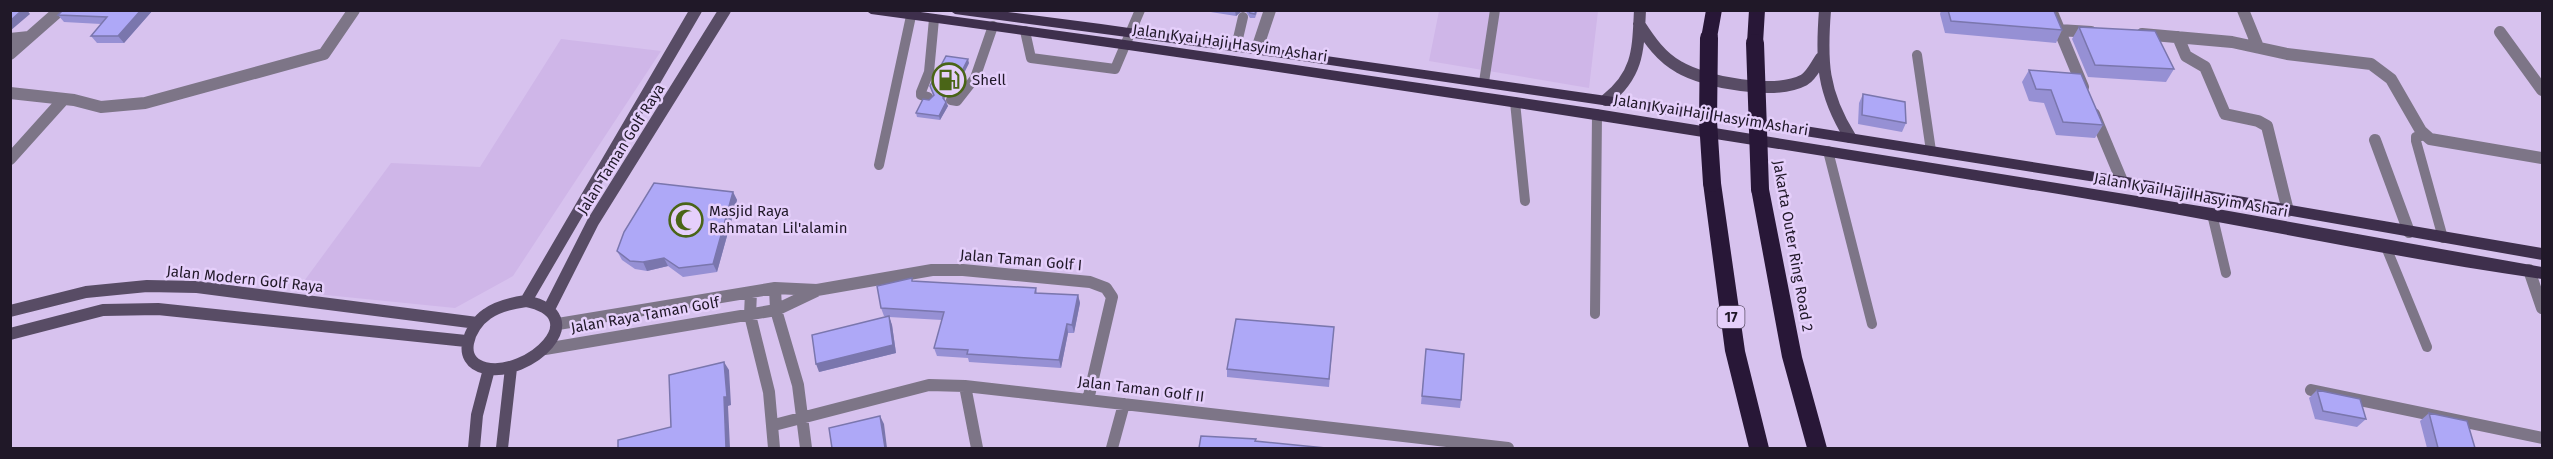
<svg xmlns="http://www.w3.org/2000/svg" width="2553" height="459" viewBox="0 0 2553 459" font-family="'Fira Sans',sans-serif">
  <style>
    .built { fill: #cfb6e8 }
    .lines { fill: none; stroke-linecap: round; stroke-linejoin: round }
    .lane { stroke: #7d7587; stroke-width: 10 }
    .street { stroke: #7d7587; stroke-width: 12 }
    .secondary { stroke: #584c65; stroke-width: 12 }
    .primary { fill: #3e2f4c; fill-rule: evenodd }
    .highway { fill: #281737; fill-rule: evenodd }
    .highway-bridge { stroke: #281737; stroke-width: 18 }
    .wall { fill: #9690d4 }
    .shaded-wall { fill: #7a76ad }
    .building { fill: #aea8f7; stroke: #7a76ad; stroke-width: 1.5 }
    .labels { text-anchor: middle; dominant-baseline: central; stroke-width: 5; stroke-linejoin: round; paint-order: stroke }
    .shield { fill: #e5cffb; stroke: #5b4f67; stroke-width: 1.5 }
    .shield-label { font-size: 14px; font-weight: bold; fill: #201828 }
    .street-label { font-size: 15px; fill: #201828; stroke: #e5cffb }
    .poi-label { font-size: 15px; fill: #201828; stroke: #e5cffb; text-anchor: start }
  </style>
  <rect width="100%" height="100%" fill="#d7c2ee"/>
  <path class="built" d="M1439 11H1598L1589 88 1429 61Z
    M561 39 661 51 513 276 455 308 296 292 391 163 480 167Z"/>
  <g class="lines">
    <path class="lane" d="M1025 31 1031 58 1115 69 1140 10
      M1236 47 1243 17
      M1917 55 1931 151
      M1484 82 1495 10
      M928 97 921 95V92L929 72 934 19
      M951 100 957 101 975 78 993 26
      M1515 102 1525 201
      M2425 135 2416 137V141L2443 238
      M1828 151 1872 324
      M879 165 911 16
      M2212 214 2226 273
      M2386 247 2427 347
      M1595 314 1597 114"/>
    <path class="street" d="M2051 10 2083 87
      M2243 10 2258 47
      M2059 30 2091 32
      M2500 32 2542 90
      M2142 34 2232 42 2287 54 2371 64 2391 79 2421 131 2430 139 2542 158
      M2178 37 2186 56 2205 67 2225 114 2258 121 2267 126 2288 211
      M10 39 29 37
      M1257 49 1270 10
      M10 54 60 10
      M10 93 74 100 101 107 145 103 324 54 354 10
      M2094 114 2122 181
      M2375 140 2409 232
      M10 159 63 100
      M2529 270 2542 308
      M775 288 776 310 798 385 806 448
      M751 292 750 315 769 392 774 448
      M558 324 775 288 817 290 932 270H963L1090 282 1106 288 1112 297 1088 400
      M545 349 776 310 816 291
      M965 386 977 448
      M2311 390 2542 438
      M774 425 929 385 965 386 1508 448
      M1112 448 1124 404"/>
    <path class="secondary" d="M1825 10C1821 61 1822 92 1850 137
      M1639 24C1650 41 1661 57 1679 67 1706 83 1776 95 1804 80 1812 75 1816 65 1821 58
      M1606 100C1639 74 1638 49 1640 10
      M526 301 696 10
      M526 301C596 316 528 378 485 368 455 361 469 326 487 314 498 306 512 303 526 301Z
      M550 307 593 222 725 10
      M10 311 86 292 147 286 197 287 477 323
      M10 334 103 310 158 309 466 341
      M474 448 477 415 489 369
      M502 448 511 368"/>
    <path class="primary" d="M865 10H906L1125 40 1597 109 2212 208 2542 267V279C2388 257 2236 223 2082 198 1679 132 1276 69 871 14Z
      M949 10H992L1101 24 1684 107 2121 176 2542 248V260L2121 186 1684 117 1247 53 955 14Z"/>
    <path class="highway" d="M1706 10H1722L1717 38 1709 43 1701 38Z
      M1749 10H1765L1763 43 1755 48 1747 43Z
      M1712 177 1718 178 1721 183 1745 351 1769 448H1749L1725 351 1703 183 1706 178Z
      M1760 183 1766 184 1769 189 1802 357 1827 448H1807L1782 357 1751 189 1754 184Z"/>
    <path class="highway-bridge" d="M1709 38 1708 121 1712 183
      M1755 43 1760 189"/>
  </g>
  <path class="wall" d="M63 10H153L124 43H97L91 36 101 24 64 22 58 15Z
    M1198 10H1243L1236 16Z
    M1245 10H1258L1255 18H1250Z
    M1941 10 2054 11 2062 30 2056 43 1945 33 1940 14Z
    M2079 27 2174 69 2166 82 2088 77 2072 39Z
    M969 63 955 91 945 96 944 99 946 102 948 106 940 120 917 117 916 113 933 96 930 86Z
    M2029 70 2103 125 2095 138 2056 135 2044 103 2029 101 2022 82Z
    M1863 94 1906 123 1902 132 1858 124 1859 103Z
    M733 192 737 200 717 272 683 277 668 266 647 271 635 269 622 260 617 251Z
    M913 281 1036 288 1037 293 1078 295 1080 303 1074 333H1068L1061 368 969 362 968 358 937 356 934 348 942 320 889 317 892 325 896 353 819 372 889 316H884L881 308Z
    M1334 327 1329 387 1227 377V369Z
    M1426 349 1461 400 1460 408 1421 404Z
    M2317 390 2366 419 2357 427 2315 419 2309 398Z
    M2429 413 2475 448H2427L2420 421Z"/>
  <path class="shaded-wall" d="M22 10H27L30 14 10 31V21Z
    M141 10H153L124 43 118 36Z
    M1236 10H1243L1236 16 1235 11Z
    M968 59 969 63 955 91 945 96 944 102 943 98 944 91Z
    M946 102 948 106 940 120 939 116Z
    M733 192 737 200 717 272 713 264Z
    M664 258 668 266 647 271 643 262Z
    M1078 295 1080 303 1074 333 1072 325Z
    M889 316 892 325 896 353 819 372 816 364Z
    M1067 324 1068 333 1061 368 1059 360Z
    M724 362 729 370 731 405 728 406 730 448H726L724 397Z
    M880 416 884 424 887 448H885Z"/>
  <path class="building" d="M10 10H22L10 21Z
    M63 10H141L118 36H91L107 17 58 15Z
    M1248 10H1256L1255 14 1250 13Z
    M1948 10 2054 11 2062 30 1951 21Z
    M2079 27 2155 31 2174 69 2095 65Z
    M946 56 968 59 954 87 944 91 943 98 946 102 939 116 916 113 923 99 929 100 934 95 930 86Z
    M2029 70 2081 74 2103 125 2063 122 2051 90 2036 89Z
    M1863 94 1905 102 1906 123 1862 115Z
    M654 183 733 192 713 264 679 268 664 258 643 262 630 261 617 251 624 232Z
    M912 278V281L1036 288 1035 293 1078 295 1072 325 1067 324 1059 360 967 354 968 350 934 348 944 312 881 308 877 286Z
    M889 316 893 345 816 364 812 335Z
    M1236 319 1334 327 1329 379 1227 369Z
    M1426 349 1464 354 1461 400 1422 396Z
    M724 362 727 397H724L726 448H618V440L671 427 669 375Z
    M2317 390 2360 399 2366 419 2323 411Z
    M2429 413 2467 421 2475 448H2438Z
    M880 416 885 448H832L829 428Z
    M1201 436 1256 439 1255 441 1326 448H1199Z"/>
  <defs>
    <symbol id="fuel-ring" viewBox="-11 -11 22 22"><circle r="9.5" fill="#e5cffb" stroke="#4a6517" stroke-width="1.5"/><path d="M-5.5-6h7V0h2V4h1.3V-2.5L3-4.5l.8-.8L6-3V5H2.5V1h-1V6h-7ZM-4.2-4.7v3.2H.2V-4.7Z" fill="#4a6517"/></symbol>
    <symbol id="mosque-ring" viewBox="-11 -11 22 22"><circle r="9.5" fill="#e5cffb" stroke="#4a6517" stroke-width="1.5"/><path d="M3.5-4.9A6 6 0 1 0 3.5 4.9A5 5 0 1 1 3.5-4.9Z" fill="#4a6517"/></symbol>
  </defs>
  <g fill-rule="evenodd">
    <use href="#fuel-ring" x="930" y="61" width="38" height="38"/>
    <use href="#mosque-ring" x="667" y="201" width="38" height="38"/>
  </g>
  <g class="labels">
    <rect class="shield" x="1717.5" y="306" width="27" height="22" rx="4.5"/>
    <g class="shield-label">
      <text x="1731" y="317">17</text>
    </g>
    <g class="street-label">
      <text transform="translate(1230 43) rotate(8)">Jalan Kyai Haji Hasyim Ashari</text>
      <text transform="translate(1711 115) rotate(9)">Jalan Kyai Haji Hasyim Ashari</text>
      <text transform="translate(621 149) rotate(-58)">Jalan Taman Golf Raya</text>
      <text transform="translate(2191 195) rotate(10)">Jalan Kyai Haji Hasyim Ashari</text>
      <text transform="translate(1793 246) rotate(80)">Jakarta Outer Ring Road 2</text>
      <text transform="translate(1021 260) rotate(5)">Jalan Taman Golf I</text>
      <text transform="translate(245 279) rotate(6)">Jalan Modern Golf Raya</text>
      <text transform="translate(645 315) rotate(-10)">Jalan Raya Taman Golf</text>
      <text transform="translate(1141 389) rotate(7)">Jalan Taman Golf II</text>
    </g>
    <g class="poi-label">
      <text x="972" y="80">Shell</text>
      <text x="709" y="211">Masjid Raya<tspan x="709" dy="17">Rahmatan Lil'alamin</tspan></text>
    </g>
  </g>
  <rect width="2553" height="459" fill="none" stroke="#201828" stroke-width="24"/>
</svg>
